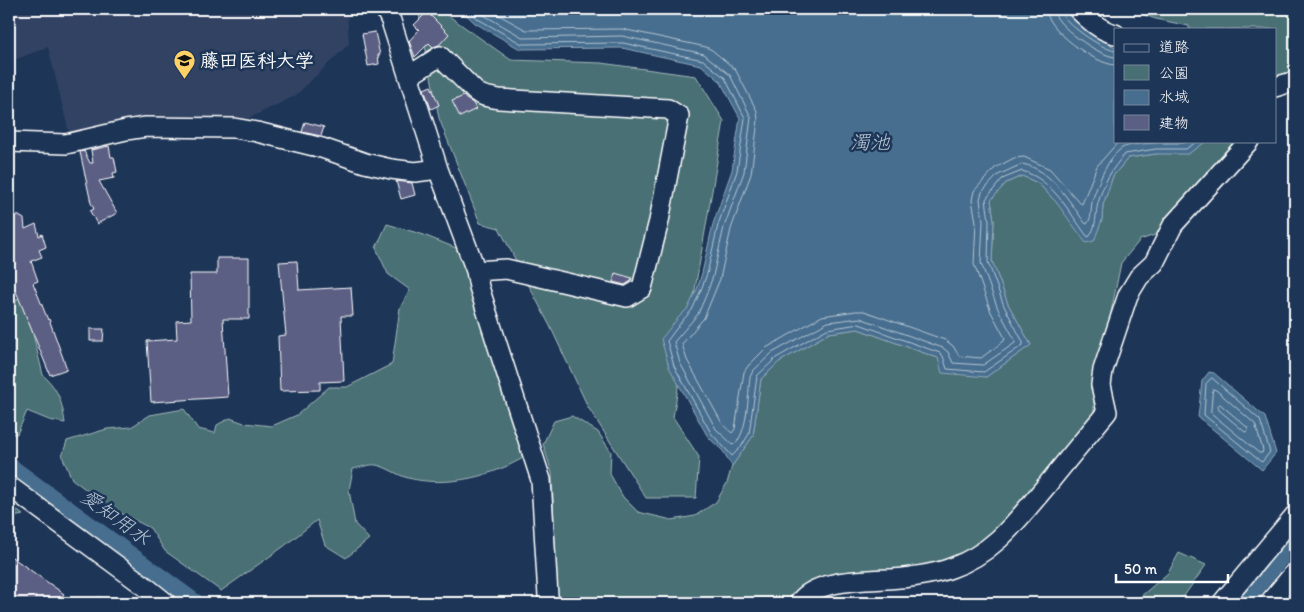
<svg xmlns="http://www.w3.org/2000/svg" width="1304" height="612" viewBox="0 0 1304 612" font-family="Itim,'Klee One',sans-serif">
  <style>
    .built { fill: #304264 }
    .green { fill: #487074; stroke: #a4b8ba }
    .water { fill: #476e8f; stroke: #91a8bc }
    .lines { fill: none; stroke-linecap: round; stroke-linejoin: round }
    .shore { stroke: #b5c5d2; stroke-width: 1 }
    .canal { stroke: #476e8f; stroke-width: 16 }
    .building { fill: #5c5f84; stroke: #fff }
    .minor-casing { stroke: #fff; stroke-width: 22 }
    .minor { stroke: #1d3557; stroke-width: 19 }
    .labels { text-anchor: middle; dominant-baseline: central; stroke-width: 5; stroke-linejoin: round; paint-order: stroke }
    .poi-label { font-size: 19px; font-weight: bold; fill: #fff; stroke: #1d3557; text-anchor: start }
    .water-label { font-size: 20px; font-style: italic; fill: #b5c5d2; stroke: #1d3557 }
  </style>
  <rect width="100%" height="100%" fill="#1d3557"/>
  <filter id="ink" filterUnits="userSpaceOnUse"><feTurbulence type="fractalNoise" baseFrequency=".02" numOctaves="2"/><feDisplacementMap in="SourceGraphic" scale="10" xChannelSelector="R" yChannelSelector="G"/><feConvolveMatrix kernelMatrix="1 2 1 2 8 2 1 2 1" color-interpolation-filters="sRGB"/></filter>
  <g filter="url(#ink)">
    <path class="built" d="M9 9H347L349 44 295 96 235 125 71 141 48 47 9 62Z"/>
    <path class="green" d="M418 9H439L511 60 601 63 696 76 724 121 673 417 699 457 696 498H646L588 407 551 328 499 228 480 223 439 118Z
      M1127 9H1295V76L1275 79V29H1189V26L1156 19Z
      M1204 141H1249L1170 230 1140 240 1121 263 1109 322 1094 379V417L985 542 954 560 792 603H568L557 594 552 473 543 444 554 421 572 416 598 432 611 452 610 474 623 497 638 512 672 520 695 516 716 502 727 483 732 466 753 436 761 379 779 362 829 333 858 329 938 358 986 377 1031 345 1008 304 992 261 994 221 991 200 1006 183 1022 176 1038 183 1056 202 1102 220 1103 205 1113 176 1128 158 1156 154 1204 143Z
      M387 224 421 234 456 248 483 308 528 455C494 476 448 488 408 478 397 475 387 467 376 465 369 464 359 468 353 469L349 490 355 524 369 539 346 558 325 545 317 520 283 547 221 591 165 551 150 528 109 507 72 479 62 456 67 441 107 429 131 427 150 415 184 409 198 429 215 433 217 425 230 418 244 423 272 426 297 415 329 387H347L392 364 400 308 410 290 388 274 376 248Z
      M23 293 43 375C59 390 62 402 65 423L49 420 27 411 17 434H9V313H11L17 299Z
      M9 504 23 515 9 518Z
      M1179 553 1206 565 1179 603H1136L1140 597 1168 573Z
      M98 597 120 601 123 603H93Z"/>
    <path class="water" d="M460 9H1063C1076 25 1096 38 1115 47V141H1204V143L1188 154H1156L1128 158 1113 176 1103 205 1102 220 1094 241 1086 243 1056 202 1038 183 1022 176 1006 183 991 200 994 221 992 261 1008 304 1031 345 986 377 942 373 938 358 858 329 829 333 779 362 761 379 753 436 732 466 723 451 708 437 669 367 661 339 678 318 688 308 697 289 702 273 713 224 732 170 740 118 720 81 701 65 622 48 520 49 475 23Z
      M1209 372 1214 373 1265 417 1276 453 1262 470 1198 417 1202 381Z"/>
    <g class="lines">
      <path class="shore" d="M467 9 478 19 522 44 623 43 703 60 725 78 745 118 737 171 718 225 707 274 701 290 692 310 682 321 667 341 674 366 711 433 732 456 741 447 749 434 757 376 776 358 827 329 859 324 940 353 943 356 947 369 984 372 1023 345V342L1004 306 988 262 989 221 986 199 1002 179 1022 171C1052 179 1069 212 1087 236L1089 237C1097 227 1095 215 1098 203 1104 182 1111 170 1125 154L1156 149H1186L1198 141
        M476 9 482 14 524 38 622 36 704 54 730 75 751 117 744 172 724 227 713 276 707 293 698 314 674 342 680 363 716 429 733 445C748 436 748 394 750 377L753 371 772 353 828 322 860 318 943 348 948 352 953 363 983 365 1015 343V340L998 309 981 263 983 221 980 199 982 192 998 175 1022 164C1051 169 1069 201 1085 223L1087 224C1093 217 1090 206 1093 198 1099 182 1107 158 1122 148 1133 142 1171 143 1184 143L1187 141
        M488 9 526 30 622 29 706 47 712 50 735 69 757 111 758 120 751 174 731 229 720 279 704 318 682 344 687 360 723 425 732 433 735 429 744 372 748 366 766 348 822 316 856 311H864L945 340 953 346 959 356 981 358 1004 341 1005 338 991 312 974 264 976 222 972 200 974 191 995 168 1014 158 1024 157 1050 169 1080 203 1082 204 1097 166 1119 141
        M1046 9C1047 30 1095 64 1115 65
        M1053 9C1054 25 1099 56 1115 57
        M1060 9C1061 22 1102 49 1115 51
        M1212 378 1260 420 1270 452 1262 462 1260 461 1204 415 1206 384Z
        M1213 389 1216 390 1255 424 1263 450 1262 453H1259L1211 413Z
        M1220 404 1248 428V431L1245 432 1219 410 1218 406Z"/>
      <path class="canal" d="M9 465 197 603
        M1244 603 1295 541"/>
    </g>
    <path class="building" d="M427 12 449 34 439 45 433 47 429 43 415 57 409 41 419 30 414 25Z
      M375 32 380 55H378L379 64 368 66 362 34Z
      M431 86 439 105 431 109 424 89Z
      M464 96 466 99 473 103 476 109 460 117 452 101Z
      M305 122 324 127 321 136 302 132Z
      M109 146 111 157H114L117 172 113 173 114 178 99 181 117 213 97 224 90 211 94 209 91 203 80 152 84 151 90 163H93L91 150Z
      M396 181 412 183 415 195 401 199Z
      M9 210 24 219 25 229 36 224 39 236 42 234 46 247 39 250 42 257 31 261 38 281 33 283 48 320 49 319 67 369 50 375 15 289H9Z
      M217 258H249V319H223L228 397 151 402 147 341 177 339 176 321 191 320 190 274H217Z
      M297 261 299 290 351 287 353 316H341L344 381 320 382V390L280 391 278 336 286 335 279 262Z
      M615 273 632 278 631 281 625 285 613 282Z
      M90 329H104L103 341H90Z
      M9 555 64 594 57 603H9Z"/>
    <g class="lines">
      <defs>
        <path id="minor" d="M385 9 391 21 438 169 476 271 479 287 498 347 541 480 548 596 550 603
          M1078 9C1089 20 1099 30 1115 34
          M409 76 440 56 475 91C482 97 490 97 499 99L668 109 679 116 659 221 642 288 627 297 506 269 476 271
          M1275 87 1295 81
          M9 142 66 144 126 130 146 127 234 128 257 132 322 148 365 163 391 169 415 172 438 169
          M9 486 146 587 166 603
          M799 603C817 575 881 582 911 577 924 575 939 573 951 568 995 553 1018 519 1047 485 1067 460 1087 436 1107 412L1101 385 1103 370 1128 295 1139 277 1154 263 1173 225 1249 141
          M1222 603 1295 515
          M1269 603 1295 572"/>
      </defs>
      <use href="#minor" class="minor-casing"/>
      <use href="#minor" class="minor"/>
    </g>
  </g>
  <defs>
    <symbol id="university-pin" viewBox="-11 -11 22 30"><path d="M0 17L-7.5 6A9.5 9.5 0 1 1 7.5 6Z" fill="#ffd166" stroke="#1d3557"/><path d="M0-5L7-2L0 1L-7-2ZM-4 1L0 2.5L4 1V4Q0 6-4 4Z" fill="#111"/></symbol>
  </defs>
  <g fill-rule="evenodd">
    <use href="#university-pin" x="172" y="48" width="25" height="34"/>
  </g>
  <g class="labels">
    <g class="poi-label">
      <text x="200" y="60">藤田医科大学</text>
    </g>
    <g class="water-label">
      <text x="870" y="142">濁池</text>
      <text transform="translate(116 517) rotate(36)">愛知用水</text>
    </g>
  </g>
  <rect width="1304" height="612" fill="none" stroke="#1d3557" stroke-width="30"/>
  <rect x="15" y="15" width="1274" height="582" fill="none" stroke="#fff" stroke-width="2" filter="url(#ink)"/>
  <rect x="1114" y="28" width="162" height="115" fill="#1d3557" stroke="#77869a"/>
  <rect x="1124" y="44" width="25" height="8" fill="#1d3557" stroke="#77869a"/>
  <text x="1159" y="52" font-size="15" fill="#ffffff">道路</text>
  <rect x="1124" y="65" width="25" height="15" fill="#487074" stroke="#77869a"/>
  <text x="1159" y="78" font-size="15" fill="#ffffff">公園</text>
  <rect x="1124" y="90" width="25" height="15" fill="#476e8f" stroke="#77869a"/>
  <text x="1159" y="102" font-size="15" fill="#ffffff">水域</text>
  <rect x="1124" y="115" width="25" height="15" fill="#5c5f84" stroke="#77869a"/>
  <text x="1159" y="128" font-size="15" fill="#ffffff">建物</text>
  <path d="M1116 574v8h112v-8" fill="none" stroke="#ffffff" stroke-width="2.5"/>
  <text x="1124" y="574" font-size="15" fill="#ffffff" stroke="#1d3557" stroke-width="4" paint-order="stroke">50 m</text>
</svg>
